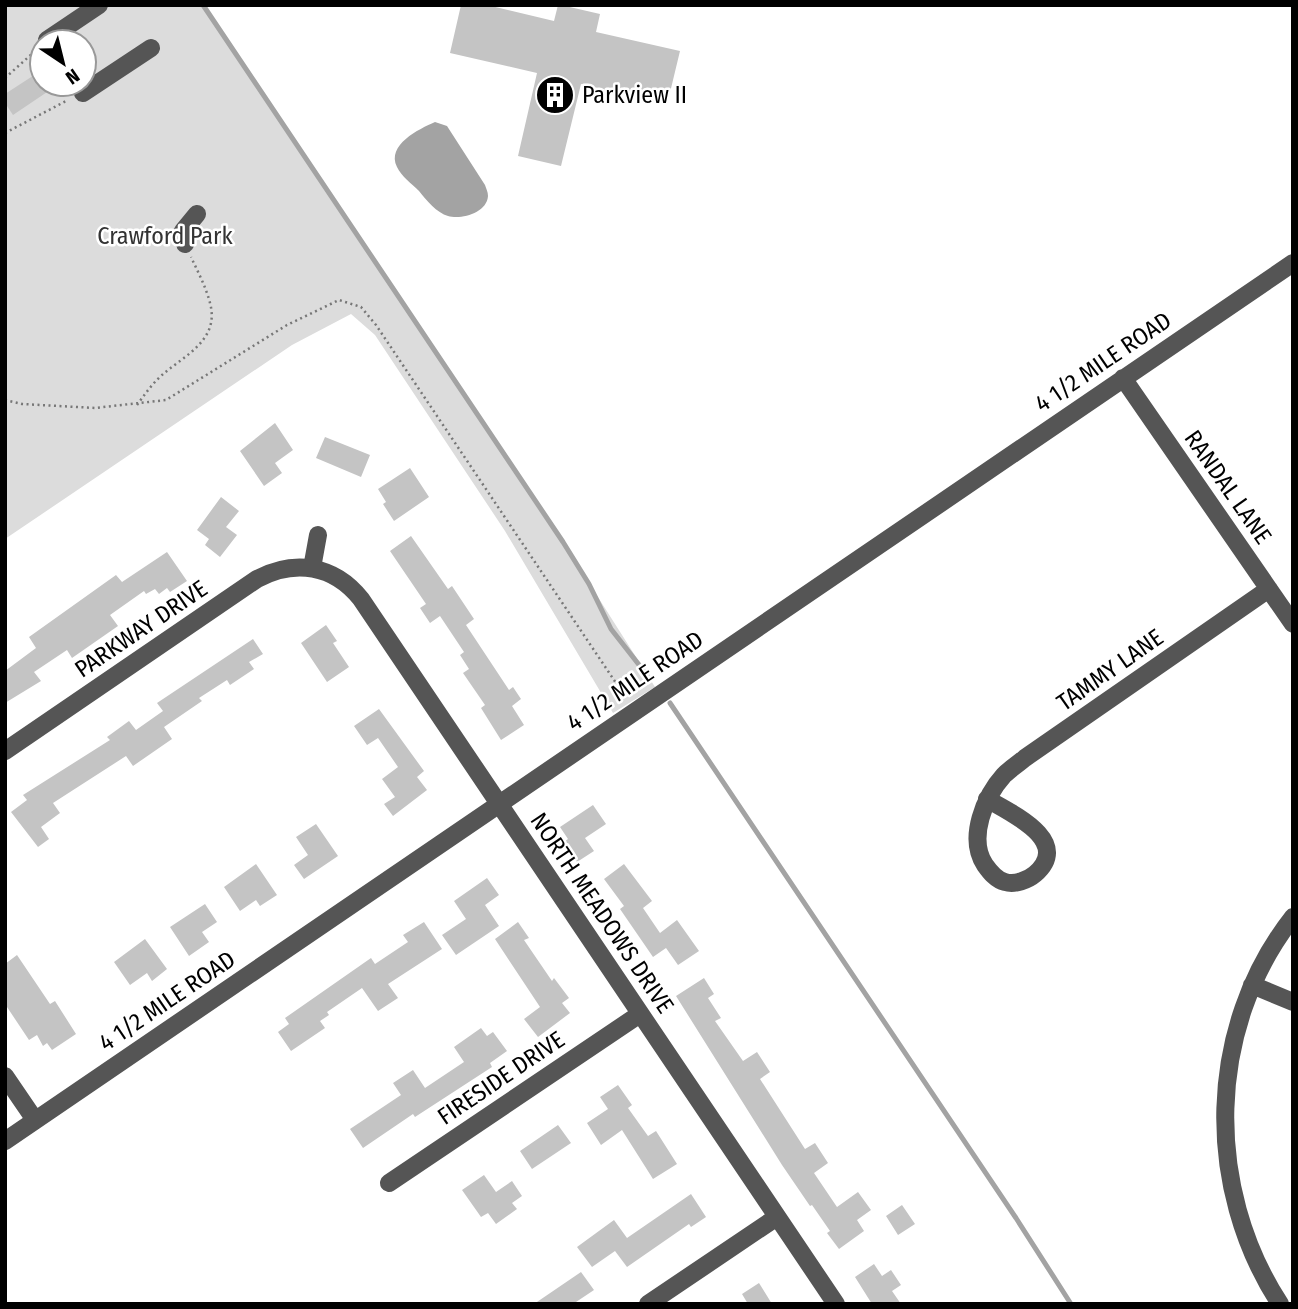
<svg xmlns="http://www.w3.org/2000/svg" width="1298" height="1309" viewBox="0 0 1298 1309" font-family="'Fira Sans Condensed',sans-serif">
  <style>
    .green { fill: #dcdcdc; fill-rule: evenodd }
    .water { fill: #a3a3a3 }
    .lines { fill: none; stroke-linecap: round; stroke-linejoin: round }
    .stream { stroke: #a3a3a3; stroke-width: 5 }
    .building { fill: #c4c4c4 }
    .path { stroke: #777; stroke-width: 2.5; stroke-dasharray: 2 3.5; stroke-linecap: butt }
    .minor { stroke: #555; stroke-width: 18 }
    .labels { text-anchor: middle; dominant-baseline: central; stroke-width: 5; stroke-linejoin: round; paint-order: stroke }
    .poi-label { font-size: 24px; fill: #000; stroke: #fff; text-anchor: start }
    .park-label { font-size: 24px; fill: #333; stroke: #fff }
    .street-label { font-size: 24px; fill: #000; stroke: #fff }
  </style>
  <rect width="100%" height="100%" fill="#fff"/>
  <path class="green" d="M5 5H203L563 542 655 687 613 713 505 531 375 335 351 314 292 345 5 539ZM42 42H84V84H42Z"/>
  <path class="water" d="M435 122 447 126 485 185C486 188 488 192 488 196 487 213 461 220 448 216 437 213 426 200 419 191 412 184 401 176 397 167 386 145 419 129 435 122Z"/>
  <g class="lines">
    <path class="stream" d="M203 5 563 542 589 584 611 629 647 675
      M670 703 1016 1218 1071 1304"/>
  </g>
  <path class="building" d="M461 5H487L554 21 558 5H561L600 14 596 32 680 51 667 105 581 84 561 166 518 156 537 73 450 53Z
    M42 70V84H59L13 115 5 103V94Z
    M275 423 293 450 275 463 282 473 264 486 240 451Z
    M325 437 370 455 361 477 316 458Z
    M410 468 429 497 394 521 383 504 386 502 378 489Z
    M221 497 239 511 226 527 237 535 220 557 205 545 209 539 197 530Z
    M411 536 448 589 452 586 474 619 466 625 509 690 513 687 521 699 512 706 524 725 501 740 481 708 485 705 463 673 469 669 460 655 464 652 440 616 430 623 420 608 426 604 390 551Z
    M167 552 187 581 170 592 167 588 159 594 155 589 146 594 144 591 110 615 118 626 72 658 67 650 34 672 41 681 5 703V671L36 648 29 637 116 575 122 582Z
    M326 625 337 641 333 643 349 667 327 682 301 643Z
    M253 639 263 654 249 662 254 669 230 685 227 680 199 698 202 701 164 727 172 739 133 766 126 756 53 803 60 813 41 827 49 839 38 847 11 812 27 800 23 795 110 740 107 737 129 721 136 730 163 711 157 703Z
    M379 709 424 771 417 777 427 790 393 816 384 804 395 797 382 779 398 767 378 738 367 745 354 726Z
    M593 805 606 824 585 838 594 851 577 862 564 842 568 839 560 827Z
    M316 824 338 856 304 879 294 865 308 855 296 837Z
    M256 864 277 895 260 906 256 900 240 911 224 887Z
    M624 864 652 901 643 908 660 933 677 920 699 951 678 965 666 948 653 957 620 909 624 906 604 879Z
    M487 878 499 895 485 905 499 926 456 955 442 935 466 919 454 901Z
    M205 904 217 922 202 932 209 942 189 956 170 927Z
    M424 922 442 949 388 984 398 998 378 1011 362 988 327 1012 329 1015 320 1021 325 1028 291 1051 278 1032 289 1024 285 1018 371 958 375 964 408 942 403 935Z
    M518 922 529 938 524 940 552 981 554 978 569 998 562 1003 570 1013 538 1037 524 1019 540 1007 495 939Z
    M145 939 167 969 152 981 147 973 130 985 114 962Z
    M17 955 50 1004 55 1001 76 1034 52 1050 47 1043 43 1046 37 1035 29 1040 5 1004V964Z
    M704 978 714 994 708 998 721 1018 715 1021 743 1061 757 1052 770 1072 760 1079 805 1149 815 1143 828 1163 814 1173 837 1207 858 1192 871 1210 857 1220 864 1231 839 1249 827 1233 830 1231 812 1205 810 1206 782 1165 676 996Z
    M481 1028 487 1036 493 1032 507 1051 490 1063 492 1067 415 1117 413 1114 363 1148 350 1129 401 1095 393 1083 413 1070 425 1088 464 1062 454 1047Z
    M618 1085 632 1105 628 1108 648 1136 656 1131 677 1164 653 1179 622 1130 601 1145 587 1123 608 1109 600 1097Z
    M558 1125 571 1143 532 1169 520 1151Z
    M484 1175 496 1192 512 1181 522 1196 512 1203 517 1209 496 1224 488 1213 481 1217 462 1190Z
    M691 1194 706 1217 691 1227 689 1224 627 1267 615 1251 592 1267 577 1247 614 1220 627 1238Z
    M902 1205 915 1224 898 1235 886 1216Z
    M874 1264 882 1276 891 1270 901 1285 892 1291 901 1304H872L855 1277Z
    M581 1272 594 1290 573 1304H534Z
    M759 1283 772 1304H748L742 1294Z"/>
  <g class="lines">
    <path class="path" d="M5 78 34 52
      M5 133 68 100
      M5 400 22 404 95 408 166 400 287 325 339 300 361 307 376 325 618 686 623 699
      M137 405C145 394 152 384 162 375 185 355 220 340 210 303 206 287 198 272 191 257"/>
    <path class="minor" d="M47 40 99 5
      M83 93 151 48
      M185 244 183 231 197 214
      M1123 378 1293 624
      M312 568 318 535
      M5 751 257 579C295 559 334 565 361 599L836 1304
      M987 799C1011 813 1073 841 1035 874 1028 880 1015 885 1005 882 996 880 990 872 985 865 967 838 985 796 1004 775 1010 769 1018 764 1025 758L1269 589
      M1252 985 1293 1002
      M5 1076 35 1120
      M5 1141 1293 263
      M389 1183 640 1014
      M648 1304 777 1217
      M1280 1304C1204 1187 1206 1028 1293 917"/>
  </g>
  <defs>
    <symbol id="building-disc" viewBox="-11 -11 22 22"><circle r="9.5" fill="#000" stroke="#fff"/><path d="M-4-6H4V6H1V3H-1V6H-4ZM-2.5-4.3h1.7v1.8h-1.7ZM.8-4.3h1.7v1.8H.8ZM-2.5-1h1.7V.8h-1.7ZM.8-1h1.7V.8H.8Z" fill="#fff"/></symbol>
  </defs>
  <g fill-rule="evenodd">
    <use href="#building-disc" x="533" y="73" width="44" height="44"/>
  </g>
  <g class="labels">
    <g class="poi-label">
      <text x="582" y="95">Parkview II</text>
    </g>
    <g class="park-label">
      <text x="165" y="236">Crawford Park</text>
    </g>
    <g class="street-label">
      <text transform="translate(1103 362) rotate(-34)">4 1/2 MILE ROAD</text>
      <text transform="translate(1228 487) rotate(55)">RANDAL LANE</text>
      <text transform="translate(141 629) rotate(-34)">PARKWAY DRIVE</text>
      <text transform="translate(1110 670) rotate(-35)">TAMMY LANE</text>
      <text transform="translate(635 681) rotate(-34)">4 1/2 MILE ROAD</text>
      <text transform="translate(602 913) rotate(56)">NORTH MEADOWS DRIVE</text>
      <text transform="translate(167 1001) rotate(-34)">4 1/2 MILE ROAD</text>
      <text transform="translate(501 1078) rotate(-34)">FIRESIDE DRIVE</text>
    </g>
  </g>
  <rect width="1298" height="1309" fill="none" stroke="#000000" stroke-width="14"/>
  <g transform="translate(63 63) rotate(145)"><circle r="33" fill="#ffffff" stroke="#999999" stroke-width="2"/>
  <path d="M0-5L12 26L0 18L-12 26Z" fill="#000000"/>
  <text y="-10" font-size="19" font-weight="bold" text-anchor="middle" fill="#000000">N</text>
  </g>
</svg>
